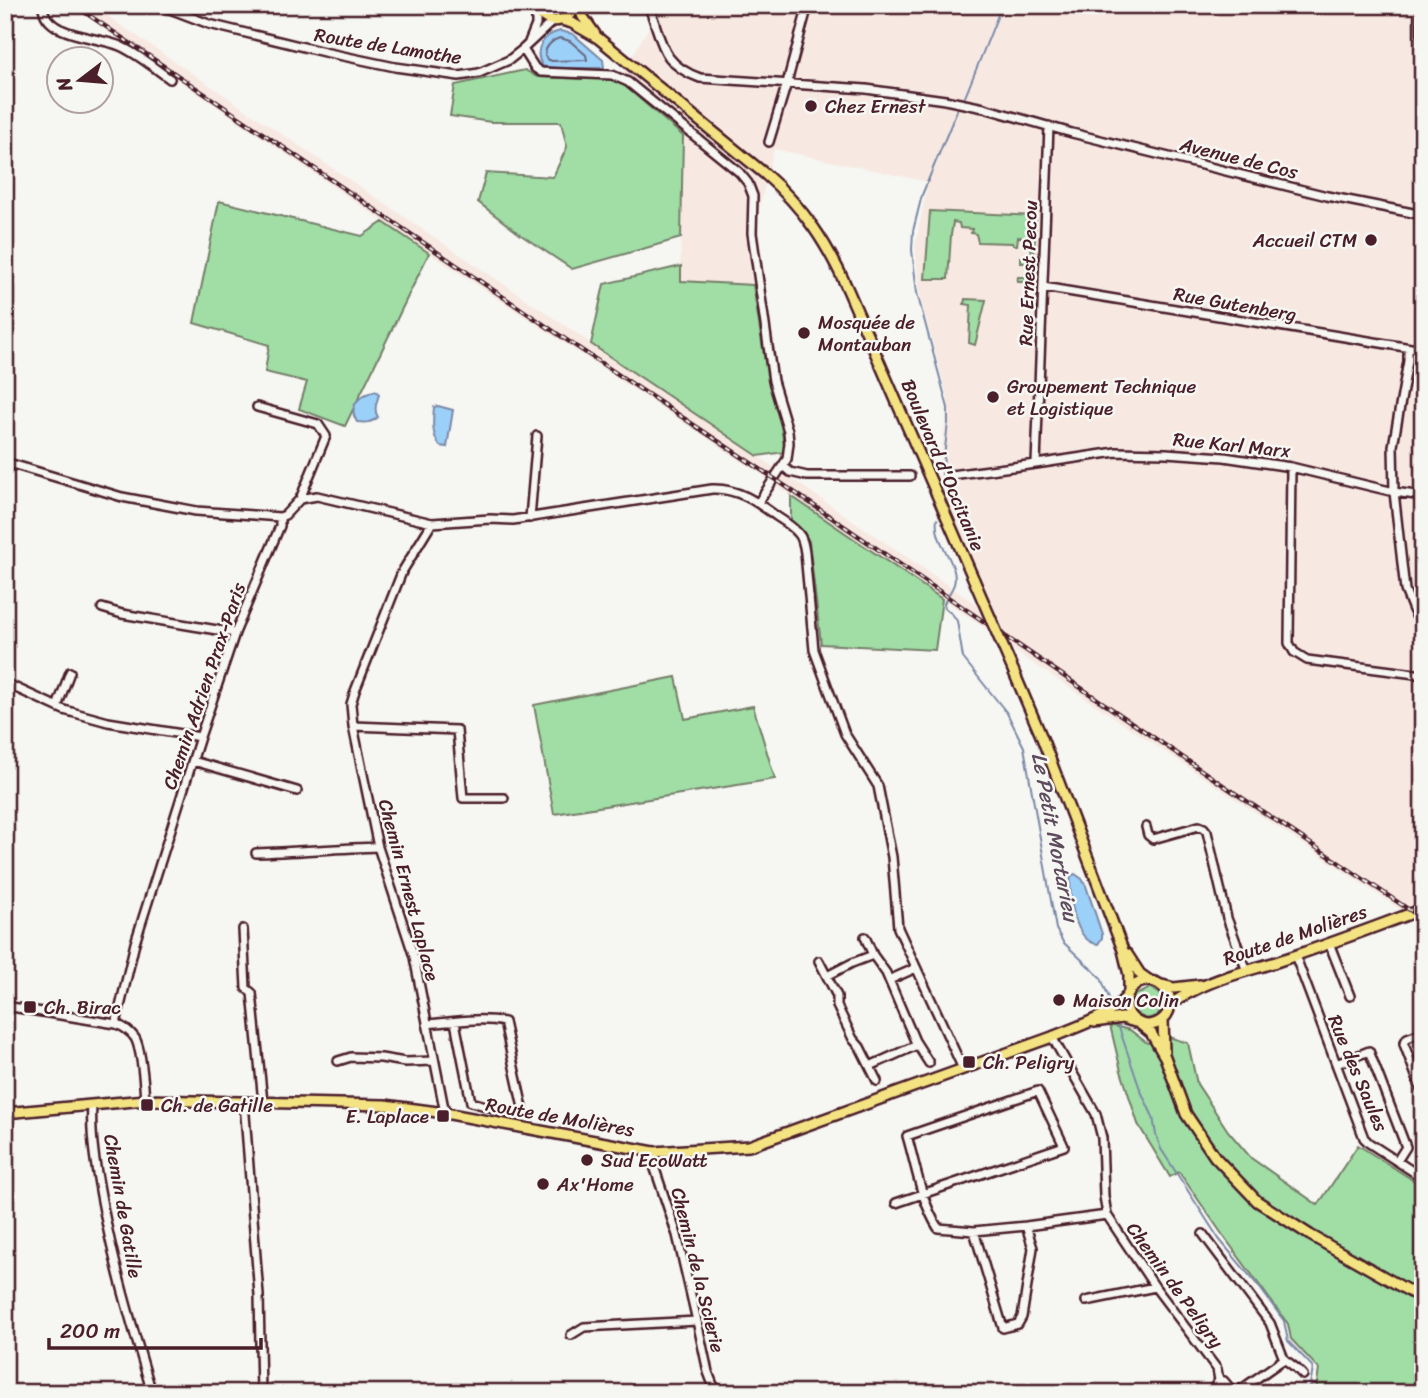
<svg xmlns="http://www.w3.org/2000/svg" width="1428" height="1398" viewBox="0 0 1428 1398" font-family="Sriracha,sans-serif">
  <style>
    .built { fill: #f7e9e2 }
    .green { fill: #a0dea6; stroke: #757e68; stroke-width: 2 }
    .water { fill: #9bd0f9; stroke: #7b89a7; stroke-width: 2 }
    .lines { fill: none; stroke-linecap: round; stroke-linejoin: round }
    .shore { stroke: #6a667d; stroke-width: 2 }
    .stream { stroke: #7b89a7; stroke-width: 2 }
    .minor-casing { stroke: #4a1f2b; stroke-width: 12 }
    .major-casing { stroke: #4a1f2b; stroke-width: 14 }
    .minor { stroke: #f6f6f2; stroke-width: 7 }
    .major { stroke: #f4e382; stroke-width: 9 }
    .rail-casing { stroke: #4a1f2b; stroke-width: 4.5 }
    .rail { stroke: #f6f6f2; stroke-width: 2; stroke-dasharray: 5; stroke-linecap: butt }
    .major-bridge-casing { stroke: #4a1f2b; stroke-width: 14; stroke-linecap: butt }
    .major-bridge { stroke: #f4e382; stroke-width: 9 }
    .poi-dot { fill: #4a1f2b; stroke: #f6f6f2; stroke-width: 2.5 }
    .labels { text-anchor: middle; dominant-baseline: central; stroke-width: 5; stroke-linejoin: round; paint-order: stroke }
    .street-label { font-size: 19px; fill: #4a1f2b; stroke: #f6f6f2 }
    .poi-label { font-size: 19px; fill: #4a1f2b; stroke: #f6f6f2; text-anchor: start }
    .water-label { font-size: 21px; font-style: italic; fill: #5e4b5e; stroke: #f6f6f2 }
  </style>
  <rect width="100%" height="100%" fill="#f6f6f2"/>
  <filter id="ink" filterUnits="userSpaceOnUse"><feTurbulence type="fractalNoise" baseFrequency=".0143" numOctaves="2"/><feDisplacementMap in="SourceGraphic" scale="14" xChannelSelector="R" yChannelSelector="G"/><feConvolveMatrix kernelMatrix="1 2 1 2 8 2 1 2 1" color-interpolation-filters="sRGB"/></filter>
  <g filter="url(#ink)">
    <path class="built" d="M70 5H91L777 469 770 480 429 253Z
      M662 5H1423V903L1403 911 1013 650 938 482 948 400 920 297 915 247 928 182 774 149 758 213 763 286 680 281 683 136 618 80Z
      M783 473 976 604 988 630 775 485Z"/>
    <path class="green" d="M525 70 537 77 618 80 683 136 681 238 572 269 521 235 478 202 486 173 553 177 567 147 561 122H491L450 116 455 85Z
      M219 201 362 236 383 222 429 253 345 426 299 409 307 382 265 372 269 345 194 323Z
      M930 211 1036 216 1033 275 1024 282H1017L1018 277H1029L1030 269 1029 263H1021V257L1031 258 1032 238 1018 237 1017 245H1013L1012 243 978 242 976 234 971 233 972 229 960 228 959 223 953 222 951 235 948 279H925Z
      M681 266V281L753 285 767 375 781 426 785 452 758 456 591 344 604 284Z
      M965 299 986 300 975 345 969 343 971 305 964 304Z
      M791 496 942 599 935 650 821 644 809 541 803 532 791 521Z
      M676 677 685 719 753 706 775 779 554 814 534 705Z
      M1150 987 1160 994 1163 1005 1157 1016 1146 1019 1135 1013 1132 1005 1135 994C1139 994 1147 991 1150 987Z
      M1110 1025 1130 1030 1147 1043 1169 1037 1188 1043 1197 1084 1228 1131 1251 1158 1318 1205 1358 1145 1419 1184 1423 1193V1393H1321L1316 1390 1319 1369 1291 1339 1288 1324 1222 1234 1179 1172 1170 1177 1138 1124 1121 1071Z"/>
    <path class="water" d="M560 31 573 34 603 60 604 68H551L542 66C533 49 543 35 560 31Z
      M376 391 379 394C377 402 373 410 378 417 372 423 365 423 357 422 347 406 360 394 376 391Z
      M438 406 453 410 447 447 440 446C431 434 433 421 434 407Z
      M1075 874 1082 879 1086 886 1102 934V938L1098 944C1074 942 1068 894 1071 876Z"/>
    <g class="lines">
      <path class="shore" d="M560 38 570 41 586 55 587 60 552 61 547 59 545 55C545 47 552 40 560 38Z"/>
      <path class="stream" d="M965 97 1002 5
        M942 474 948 423V408L917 293 912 250 913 231 922 195 957 110
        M937 519C933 543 960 563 954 584 952 591 946 597 944 604L945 608 953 615 957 621 963 658 1007 713 1024 747 1056 929 1063 942 1101 978 1111 1003
        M1118 1025 1140 1089 1153 1117 1156 1135 1161 1149 1219 1239 1260 1288 1284 1321 1288 1341 1312 1366C1315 1377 1306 1380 1313 1393"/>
      <defs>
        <path id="minor" d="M43 5C43 37 98 36 120 46 138 54 154 68 170 79
          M159 5 209 24 324 52 395 67 459 76 479 73 509 60 523 49 553 21
          M648 5C663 39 658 63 700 78L866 89 945 100 984 108 1072 133 1327 196 1423 215
          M1421 5 1423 147
          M529 42 536 25V10
          M523 49 535 68 541 72 612 75 628 82 739 172 748 183 753 196 752 233 773 381 788 431 789 443 787 459 758 503
          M769 142 787 83 808 5
          M1043 287 1423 350
          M1408 349V361L1393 446 1394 492 1405 590 1413 610 1420 623 1423 638
          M257 407 318 424 326 436 300 499
          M5 462 122 497 196 511 280 517
          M1036 464 1049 126
          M783 466 790 472 807 476H910
          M1291 467 1289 643 1294 652 1307 660 1423 675
          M951 475 1036 464 1116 452 1166 453 1224 457 1291 467 1394 492 1423 496
          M280 517 285 515 300 499 317 496 432 523 490 519 513 520 712 489C738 488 757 502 776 516 784 521 792 526 798 533 803 538 804 546 805 553L814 650 845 734 878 786 892 857 898 928 963 1069
          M530 518 537 436
          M432 523 402 572 355 691 351 704 353 726 378 847 414 957 445 1113
          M102 608 122 614 235 633
          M5 683 64 710 108 722 200 737
          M57 707 70 672
          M353 726 457 730 463 798H504
          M193 761 297 791
          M1146 827 1148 835 1153 839 1199 826 1204 828 1207 832 1227 918 1247 971
          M256 853C297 852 337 848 378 847
          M243 929 246 988 252 993 263 1102
          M865 937 873 955 886 973 915 1041 929 1063
          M1329 943 1350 996
          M1295 955 1364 1138 1369 1143 1423 1178
          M819 961 837 996V1006L853 1039 860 1047 877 1081
          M827 976 852 963 873 955
          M889 980 916 968
          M5 1006 116 1024C124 1027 130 1031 135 1038 142 1050 144 1085 145 1100
          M116 1024 135 943 200 737 235 633 280 526V517
          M427 1024C452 1022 480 1017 504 1022L523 1108 516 1114 471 1102 455 1022
          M1423 1032 1407 1038 1404 1044 1423 1094
          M1052 1037 1096 1114 1102 1138 1104 1196 1107 1215 1155 1287 1217 1369 1219 1380 1211 1393
          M338 1061 351 1057 381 1058 405 1062 434 1061
          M1336 1064 1369 1051 1406 1147 1397 1161
          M870 1066 917 1045
          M244 1102 259 1295 261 1393
          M92 1105C90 1137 96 1169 102 1201 114 1266 133 1329 152 1393
          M654 1152V1166L677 1235 697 1321 708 1372 713 1385 721 1393
          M896 1203 1064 1146 1038 1091 907 1136C916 1166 921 1201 938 1228L974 1231 1026 1226 1107 1215
          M974 1231 1003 1328 1018 1324 1022 1317 1033 1248 1026 1226
          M1203 1234 1270 1323 1284 1359
          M1086 1301 1155 1287
          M571 1335 584 1327 697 1321
          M1284 1359 1296 1368 1303 1375
          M1219 1380 1224 1381 1234 1393
          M1236 1393 1284 1359"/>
        <path id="major" d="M534 5C544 26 566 26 576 5
          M578 5 583 17 595 34
          M561 20 572 23 598 38 765 174C804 208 827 243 848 290L974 580
          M1013 670 1042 738 1123 950 1129 975V992
          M1127 954 1140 974 1150 981
          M1126 1003a22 22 0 1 1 44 0a22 22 0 1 1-44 0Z
          M1162 985 1174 988 1200 985
          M1169 1006C1200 981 1242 973 1279 961 1327 945 1375 927 1423 909
          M1163 1019 1164 1052
          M1094 1022 1122 1018 1135 1022
          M1140 1024 1151 1033 1165 1057 1186 1114 1215 1157 1257 1201 1310 1235 1423 1299
          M5 1113 145 1100 385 1105 445 1113 654 1152 749 1146 1052 1037C1076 1027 1110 1017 1127 996"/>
      </defs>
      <use href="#minor" class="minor-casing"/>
      <use href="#major" class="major-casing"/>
      <use href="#minor" class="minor"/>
      <use href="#major" class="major"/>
      <defs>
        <path id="rail" d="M74 5 571 343 775 479 1229 789 1423 919"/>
      </defs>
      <use href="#rail" class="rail-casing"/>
      <use href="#rail" class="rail"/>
      <defs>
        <path id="major-bridge" d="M974 580 1013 670"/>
      </defs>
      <use href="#major-bridge" class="major-bridge-casing"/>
      <use href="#major-bridge" class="major-bridge"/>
    </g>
  </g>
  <g class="poi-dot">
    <circle cx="811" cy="106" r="7"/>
    <circle cx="1371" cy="240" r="7"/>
    <circle cx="804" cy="333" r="7"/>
    <circle cx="993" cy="397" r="7"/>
    <circle cx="1059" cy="1000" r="7"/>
    <rect x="23" y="1000" width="14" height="14" rx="3.5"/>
    <rect x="962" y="1055" width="14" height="14" rx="3.5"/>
    <rect x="140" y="1098" width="14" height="14" rx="3.5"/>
    <rect x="436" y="1109" width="14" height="14" rx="3.5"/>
    <circle cx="587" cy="1160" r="7"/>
    <circle cx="543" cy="1184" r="7"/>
  </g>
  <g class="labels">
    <g class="street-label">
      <text transform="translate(388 46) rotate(9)">Route de Lamothe</text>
      <text transform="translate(1239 158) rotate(14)">Avenue de Cos</text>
      <text transform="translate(1028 273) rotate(-88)">Rue Ernest Pecou</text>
      <text transform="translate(1235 304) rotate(10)">Rue Gutenberg</text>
      <text transform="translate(1232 445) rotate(6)">Rue Karl Marx</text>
      <text transform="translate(943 465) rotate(67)">Boulevard d'Occitanie</text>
      <text transform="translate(204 686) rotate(-71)">Chemin Adrien Prax-Paris</text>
      <text transform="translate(409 890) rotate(75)">Chemin Ernest Laplace</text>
      <text transform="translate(1295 935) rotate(-19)">Route de Molières</text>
      <text transform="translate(1358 1073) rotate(67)">Rue des Saules</text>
      <text transform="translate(560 1117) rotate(10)">Route de Molières</text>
      <text transform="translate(123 1206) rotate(80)">Chemin de Gatille</text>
      <text transform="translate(698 1270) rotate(76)">Chemin de la Scierie</text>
      <text transform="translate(1175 1285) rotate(54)">Chemin de Peligry</text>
    </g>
    <g class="poi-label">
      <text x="825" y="106">Chez Ernest</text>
      <text x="1357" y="240" text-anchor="end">Accueil CTM</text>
      <text x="818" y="322">Mosquée de<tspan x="818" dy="22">Montauban</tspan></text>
      <text x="1007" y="386">Groupement Technique<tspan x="1007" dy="22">et Logistique</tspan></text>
      <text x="1073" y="1000">Maison Colin</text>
      <text x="44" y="1007">Ch. Birac</text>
      <text x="983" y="1062">Ch. Peligry</text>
      <text x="161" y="1105">Ch. de Gatille</text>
      <text x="429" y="1116" text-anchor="end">E. Laplace</text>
      <text x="601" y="1160">Sud EcoWatt</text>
      <text x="557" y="1184">Ax'Home</text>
    </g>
    <g class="water-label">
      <text transform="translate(1055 837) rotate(79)">Le Petit Mortarieu</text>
    </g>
  </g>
  <rect width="1428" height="1398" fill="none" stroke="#f6f6f2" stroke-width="28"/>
  <rect x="14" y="14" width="1400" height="1370" fill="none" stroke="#4a1f2b" stroke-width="2.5" filter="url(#ink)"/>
  <g transform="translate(80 80) rotate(254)"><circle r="33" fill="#f6f6f2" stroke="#b1a0a2" stroke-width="2"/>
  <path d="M0-5L12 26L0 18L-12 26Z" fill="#4a1f2b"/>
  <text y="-10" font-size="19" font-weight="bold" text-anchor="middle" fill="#4a1f2b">N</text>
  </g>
  <path d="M49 1338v10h212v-10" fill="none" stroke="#4a1f2b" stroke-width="3.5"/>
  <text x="60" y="1338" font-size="21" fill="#4a1f2b" stroke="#f6f6f2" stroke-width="5" paint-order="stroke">200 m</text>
</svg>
